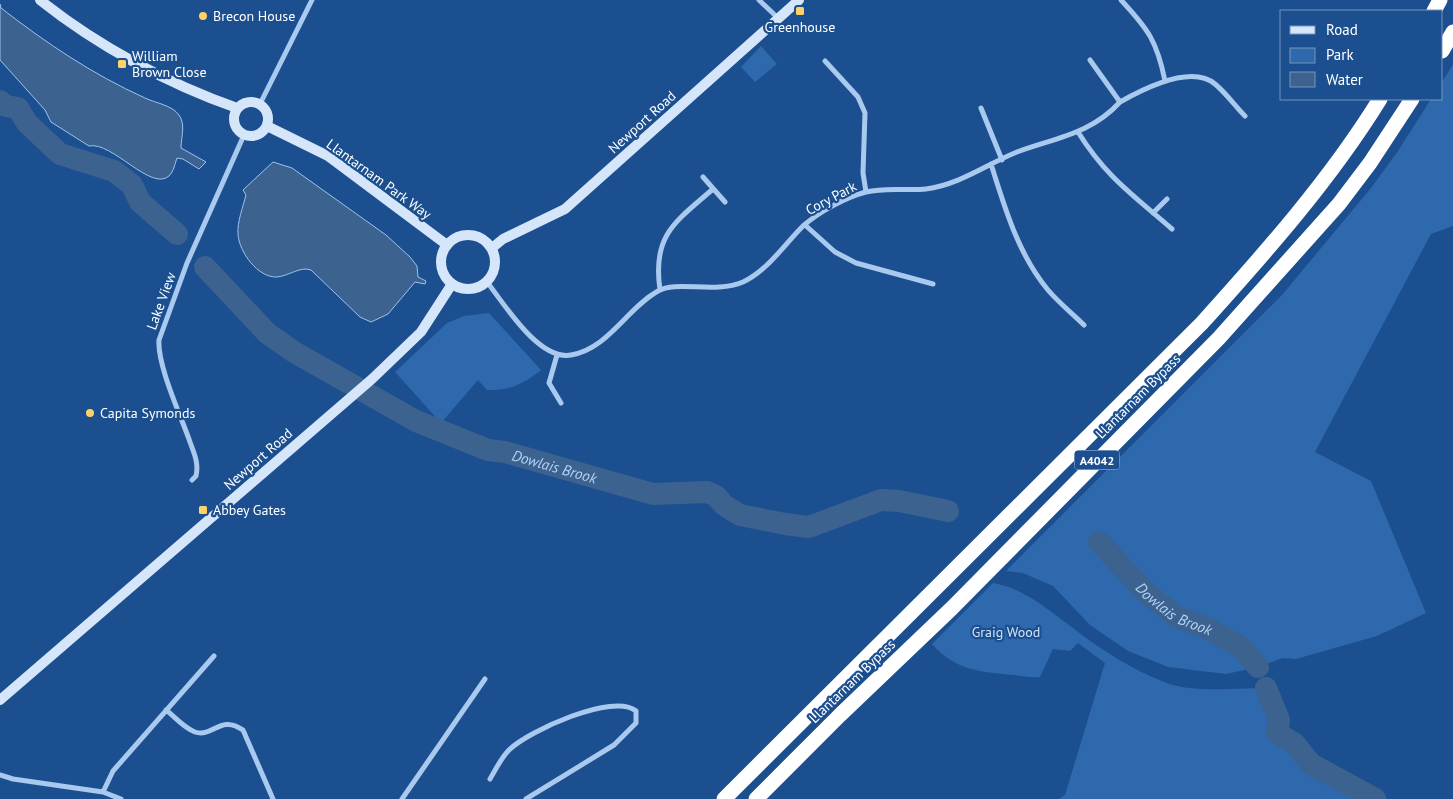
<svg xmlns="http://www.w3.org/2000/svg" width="1453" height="799" viewBox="0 0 1453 799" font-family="'PT Sans',sans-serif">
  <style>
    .green { fill: #2e69ad }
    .water { fill: #3c6290; stroke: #9cc4f0 }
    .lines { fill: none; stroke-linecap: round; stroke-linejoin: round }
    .river { stroke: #3c6290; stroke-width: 22 }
    .street { stroke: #a9c9ee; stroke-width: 5 }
    .secondary { stroke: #d6e6fa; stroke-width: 10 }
    .highway { stroke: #fff; stroke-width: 15 }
    .poi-dot { fill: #ffd166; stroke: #1b4f8f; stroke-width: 2 }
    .labels { text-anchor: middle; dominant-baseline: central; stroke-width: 4.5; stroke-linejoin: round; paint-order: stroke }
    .shield { fill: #1b4f8f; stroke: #bbcadd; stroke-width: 1 }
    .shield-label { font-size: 12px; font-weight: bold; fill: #fff }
    .poi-label { font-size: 14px; fill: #fff; stroke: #1b4f8f; text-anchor: start }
    .street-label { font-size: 14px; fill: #fff; stroke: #1b4f8f }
    .park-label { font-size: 14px; fill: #cfe3fa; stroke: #1b4f8f }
    .water-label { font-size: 15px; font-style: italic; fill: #b5d3f5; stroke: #1b4f8f }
  </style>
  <rect width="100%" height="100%" fill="#1b4f8f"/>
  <path class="green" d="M761 46 777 64 755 82 741 67Z
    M1453 64V226L1431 234 1315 452 1371 481 1426 613 1377 636 1296 659 1283 658 1258 667 1226 674 1168 667 1128 651 1090 625 1053 586 1023 573 1006 571 1282 295 1371 188 1398 151 1431 99H1442V82Z
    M489 313 541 370C522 385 512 390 487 390L478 380 441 423 395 372 447 323 464 316Z
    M993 583C1025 589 1044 607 1069 625 1098 648 1132 670 1167 683 1192 693 1239 688 1266 688L1279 720 1277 733 1295 744 1311 764 1375 799H1059L1065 795 1105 663 1078 643 1070 651 1053 649 1040 677C1030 678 1023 676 1013 675 979 672 955 670 932 644Z"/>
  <path class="water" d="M0 4 1 8C46 43 92 74 145 98 155 103 172 105 179 115 186 125 181 137 181 148L206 162 199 169 183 159 177 158C175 163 174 171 169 176 151 192 112 141 89 146L51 122 45 110 0 60Z
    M273 162 292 168 386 235 410 257 417 266 418 277 426 281 425 284 415 282 388 314 371 322 360 317 311 270C300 266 289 276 277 277 258 278 239 252 238 234 237 222 243 207 246 195L243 190Z"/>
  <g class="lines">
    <g class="river">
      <path d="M0 101 6 106 18 108 27 123 60 154 114 171 132 185 140 202 177 234"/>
      <path id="s1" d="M205 267 267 333 294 352 416 421 488 450 505 452 653 494 707 492 716 496 724 505 740 515 785 524 809 527 881 500 899 501 948 511"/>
      <path id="s2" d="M1099 542 1148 594 1175 616 1209 629 1242 648 1258 667"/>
      <path d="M1266 688 1279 720 1277 733 1295 744 1311 764 1375 799"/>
    </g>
    <path class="street" d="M759 0 779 19
      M1121 0C1148 29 1157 41 1165 81
      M825 61 858 97 865 113 863 173 866 192
      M1120 102C1143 89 1191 64 1215 84 1226 93 1235 106 1245 116
      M260 104 312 0
      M981 108 1002 160
      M1078 132C1106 177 1133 195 1172 229
      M991 164C1005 208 1018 254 1048 290 1059 303 1072 313 1084 325
      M703 177 725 202
      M1153 213 1167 199
      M805 225 835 252 856 263 933 284
      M487 282C505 305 539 361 571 355 609 348 626 309 658 291 677 280 714 294 743 282 767 271 784 245 803 226 819 212 846 197 866 192 886 187 907 191 926 189 959 185 987 164 1017 152 1055 138 1091 134 1120 102L1090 60
      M660 290C652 235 675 222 713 189
      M557 355 549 383 561 403
      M192 480 196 476C199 463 194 453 190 442 181 416 157 365 159 340L187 263 244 135
      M166 710C175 717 184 728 195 732 213 738 220 714 243 730L273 799
      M0 775 13 779 103 792 121 799
      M490 779C496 769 501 758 509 750 528 731 614 692 636 711V723L614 745 526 799
      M103 792 113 771 214 656
      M402 799 485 679"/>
    <path class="secondary" d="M40 0C98 46 168 84 237 108
      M234 119a17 17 0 1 1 34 0a17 17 0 1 1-34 0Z
      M267 126 328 156 447 245
      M441 262a27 27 0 1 1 54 0a27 27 0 1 1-54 0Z
      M492 248 503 239 565 209 799 0
      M0 700 372 379 421 332 452 284"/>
    <path class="highway" d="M1434 11 1440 0
      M1442 51 1453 32
      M724 799 1202 323C1266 252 1330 180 1380 99
      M756 799 840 715 952 608 1219 338 1339 204 1370 163 1412 99"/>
  </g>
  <g class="poi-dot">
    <rect x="795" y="6" width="10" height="10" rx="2.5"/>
    <circle cx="203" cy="16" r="5"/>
    <rect x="117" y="59" width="10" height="10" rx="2.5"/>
    <circle cx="90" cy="413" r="5"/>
    <rect x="198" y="505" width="10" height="10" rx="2.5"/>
  </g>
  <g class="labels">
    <rect class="shield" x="1074.5" y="450.5" width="45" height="19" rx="4"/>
    <g class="shield-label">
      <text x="1097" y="460">A4042</text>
    </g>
    <g class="poi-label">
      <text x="213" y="16">Brecon House</text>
      <text x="800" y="27" text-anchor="middle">Greenhouse</text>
      <text x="132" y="56">William<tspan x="132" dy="16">Brown Close</tspan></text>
      <text x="100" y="413">Capita Symonds</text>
      <text x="213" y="510">Abbey Gates</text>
    </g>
    <g class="street-label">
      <text transform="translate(642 122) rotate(-42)">Newport Road</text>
      <text transform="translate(379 179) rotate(36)">Llantarnam Park Way</text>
      <text transform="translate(831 198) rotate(-28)">Cory Park</text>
      <text transform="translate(161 301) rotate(-70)">Lake View</text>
      <text transform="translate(1138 396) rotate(-45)">Llantarnam Bypass</text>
      <text transform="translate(258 459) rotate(-41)">Newport Road</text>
      <text transform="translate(852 681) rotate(-44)">Llantarnam Bypass</text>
    </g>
    <g class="park-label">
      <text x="1006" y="632">Graig Wood</text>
    </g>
    <g class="water-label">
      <text stroke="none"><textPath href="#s1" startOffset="410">Dowlais Brook</textPath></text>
      <text stroke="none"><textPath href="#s2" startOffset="102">Dowlais Brook</textPath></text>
    </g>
  </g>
  <rect x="1280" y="10" width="162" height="90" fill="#1b4f8f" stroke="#7695bc"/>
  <rect x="1290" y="26" width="25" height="8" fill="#d6e6fa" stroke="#7695bc"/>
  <text x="1326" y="35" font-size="15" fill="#ffffff">Road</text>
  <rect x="1290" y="48" width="25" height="15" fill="#2e69ad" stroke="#7695bc"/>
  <text x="1326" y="60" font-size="15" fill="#ffffff">Park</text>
  <rect x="1290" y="72" width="25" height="15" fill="#3c6290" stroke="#7695bc"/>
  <text x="1326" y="85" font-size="15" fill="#ffffff">Water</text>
</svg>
